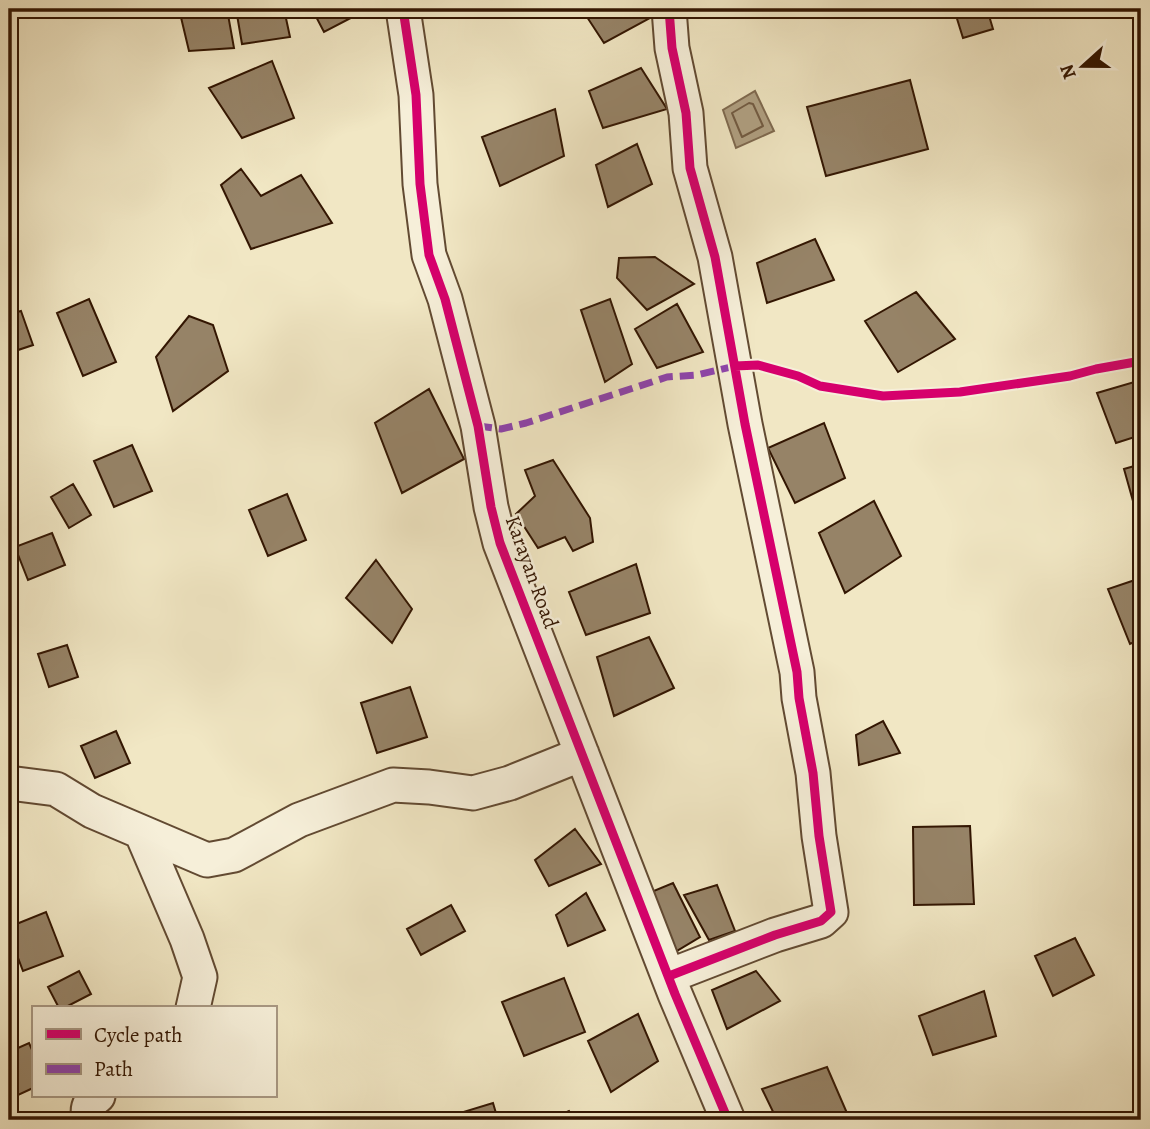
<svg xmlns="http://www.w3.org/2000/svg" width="1150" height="1129" viewBox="0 0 1150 1129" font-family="Alegreya,serif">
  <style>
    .water { fill: #b0a082; stroke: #7e694f; stroke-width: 2 }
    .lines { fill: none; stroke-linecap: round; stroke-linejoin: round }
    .shore { stroke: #725b42; stroke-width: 2 }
    .building { fill: #968367; stroke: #331602; stroke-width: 2 }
    .minor-casing { stroke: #624a32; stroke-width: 37 }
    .minor { stroke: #f6efd9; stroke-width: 33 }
    .quiet { stroke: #8e44ad; stroke-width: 7; stroke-dasharray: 14 7; stroke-linecap: butt }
    .cycleway-casing { stroke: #f6efd9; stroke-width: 13 }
    .cycleway { stroke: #d6006c; stroke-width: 9 }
    .labels { text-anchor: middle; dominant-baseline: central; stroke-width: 5; stroke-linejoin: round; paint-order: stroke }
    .street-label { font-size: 21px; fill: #331602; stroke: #f6efd9 }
  </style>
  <rect width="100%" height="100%" fill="#f1e7c4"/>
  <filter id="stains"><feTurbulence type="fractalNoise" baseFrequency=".00286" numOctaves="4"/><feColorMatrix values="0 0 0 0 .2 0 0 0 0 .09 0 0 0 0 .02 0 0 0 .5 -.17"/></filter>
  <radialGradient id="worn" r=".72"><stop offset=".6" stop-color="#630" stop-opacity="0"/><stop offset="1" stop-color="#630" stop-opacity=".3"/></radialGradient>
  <path class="water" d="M755 91 774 131 736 148 723 110Z"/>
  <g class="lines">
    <path class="shore" d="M749 103 753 104 763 126 742 137 732 113Z"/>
  </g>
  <path class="building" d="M179 9H227L234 48 189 51Z
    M236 9H284L290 37 242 44Z
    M312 9H368L324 32Z
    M595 9H647L652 17 604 43 585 14Z
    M954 9H987L993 29 963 38Z
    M272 61 294 118 242 138 209 88Z
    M641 68 667 109 603 128 589 91Z
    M910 80 928 149 826 176 807 107Z
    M555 109 564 156 500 186 482 137Z
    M637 144 652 184 608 207 596 165Z
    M241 169 261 196 301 175 332 223 251 249 221 185Z
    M815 239 834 280 767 303 757 263Z
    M655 257 694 284 647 310 617 278 619 258Z
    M916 292 955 339 898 372 865 321Z
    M89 299 116 362 83 376 57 313Z
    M610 299 632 364 605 382 581 310Z
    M677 304 703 352 657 368 635 329Z
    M21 311 33 345 9 353V314Z
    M189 316 213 325 228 371 173 411 156 357Z
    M1141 380V435L1116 443 1097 393Z
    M429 389 464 459 402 493 375 423Z
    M824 423 845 478 795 503 768 448Z
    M132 445 152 491 114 507 94 461Z
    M553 460 590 518 593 542 573 551 565 537 538 548 516 514 535 496 525 470Z
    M1141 464V525L1140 526 1124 469Z
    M73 484 91 515 69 528 51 497Z
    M287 494 306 540 268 556 249 510Z
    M874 501 901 556 845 593 819 533Z
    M52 533 65 565 28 580 15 547Z
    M376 560 412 609 392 643 346 598Z
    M636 564 650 613 586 635 569 592Z
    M1141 578V639L1130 644 1108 589Z
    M649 637 674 688 614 716 597 657Z
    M67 645 78 677 49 687 38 654Z
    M410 687 427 737 377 753 361 703Z
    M883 721 900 753 859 765 856 735Z
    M116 731 130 763 95 778 81 746Z
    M970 826 974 904 914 905 913 827Z
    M575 829 601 864 549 886 535 860Z
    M673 883 700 937 670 955 644 895Z
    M717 885 735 931 709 940 684 895Z
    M586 893 605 930 568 946 556 915Z
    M451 905 465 931 421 955 407 929Z
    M46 912 63 956 23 971 9 934V927Z
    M1075 938 1094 975 1053 996 1035 956Z
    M79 971 91 994 64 1008H59L48 987Z
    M756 971 780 1001 727 1029 712 990Z
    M564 978 585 1032 524 1056 502 1002Z
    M984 991 996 1036 933 1055 919 1016Z
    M638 1014 658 1061 611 1092 588 1041Z
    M29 1043 33 1052V1088L16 1096 9 1079V1052Z
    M827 1067 850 1120H777L762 1089Z
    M493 1103 498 1120H452L450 1116Z
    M569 1111 575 1120H549Z"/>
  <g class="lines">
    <defs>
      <path id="minor" d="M403 9 416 95 420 184 429 255 445 299 478 426 491 507 500 543 675 994 728 1120
        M9 783 56 789 92 811 207 860 234 855 299 820 393 785 429 787 473 793 510 783 582 754
        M142 834 187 939 200 977 193 1008
        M669 976 775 935 821 921 831 912 819 836 813 773 799 698 797 672 745 424 715 257 690 168 686 113 672 48 669 9
        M90 1120C86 1109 88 1103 98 1096"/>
    </defs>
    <use href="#minor" class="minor-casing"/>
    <use href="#minor" class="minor"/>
    <path class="quiet" d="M478 426 501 429 526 423 667 377 697 375 735 366"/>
    <defs>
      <path id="cycleway" d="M403 9 416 95 420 184 429 255 445 299 478 426 491 507 500 543 675 994 728 1120
        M735 366 758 365 798 376 820 386 883 396 960 392 1070 376 1096 369 1141 361
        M669 976 775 935 821 921 831 912 819 836 813 773 799 698 797 672 745 424 715 257 690 168 686 113 672 48 669 9"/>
    </defs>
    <use href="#cycleway" class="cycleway-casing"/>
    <use href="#cycleway" class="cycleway"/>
  </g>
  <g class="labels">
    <g class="street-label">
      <text transform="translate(532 572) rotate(70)">Karayan Road</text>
    </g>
  </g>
  <rect width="1150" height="1129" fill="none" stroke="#f1e7c4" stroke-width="35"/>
  <rect x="10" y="10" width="1129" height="1108" fill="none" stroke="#331602" stroke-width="3.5"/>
  <rect x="18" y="18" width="1115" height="1094" fill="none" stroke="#331602" stroke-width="2"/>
  <rect x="32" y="1006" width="245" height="91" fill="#f6efd9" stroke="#a89883" stroke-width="2"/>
  <rect x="46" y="1029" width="35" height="10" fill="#d6006c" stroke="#a89883" stroke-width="2"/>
  <text x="94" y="1042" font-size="21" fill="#331602">Cycle path</text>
  <rect x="46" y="1064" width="35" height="10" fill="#8e44ad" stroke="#a89883" stroke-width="2"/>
  <text x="94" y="1076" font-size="21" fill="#331602">Path</text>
  <g transform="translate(1083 66) rotate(249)" stroke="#f6efd9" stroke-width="5" paint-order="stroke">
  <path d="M0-5L12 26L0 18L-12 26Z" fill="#331602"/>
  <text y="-10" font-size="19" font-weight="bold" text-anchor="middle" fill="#331602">N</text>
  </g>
  <rect width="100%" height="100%" filter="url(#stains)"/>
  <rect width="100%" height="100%" fill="url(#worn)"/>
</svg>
